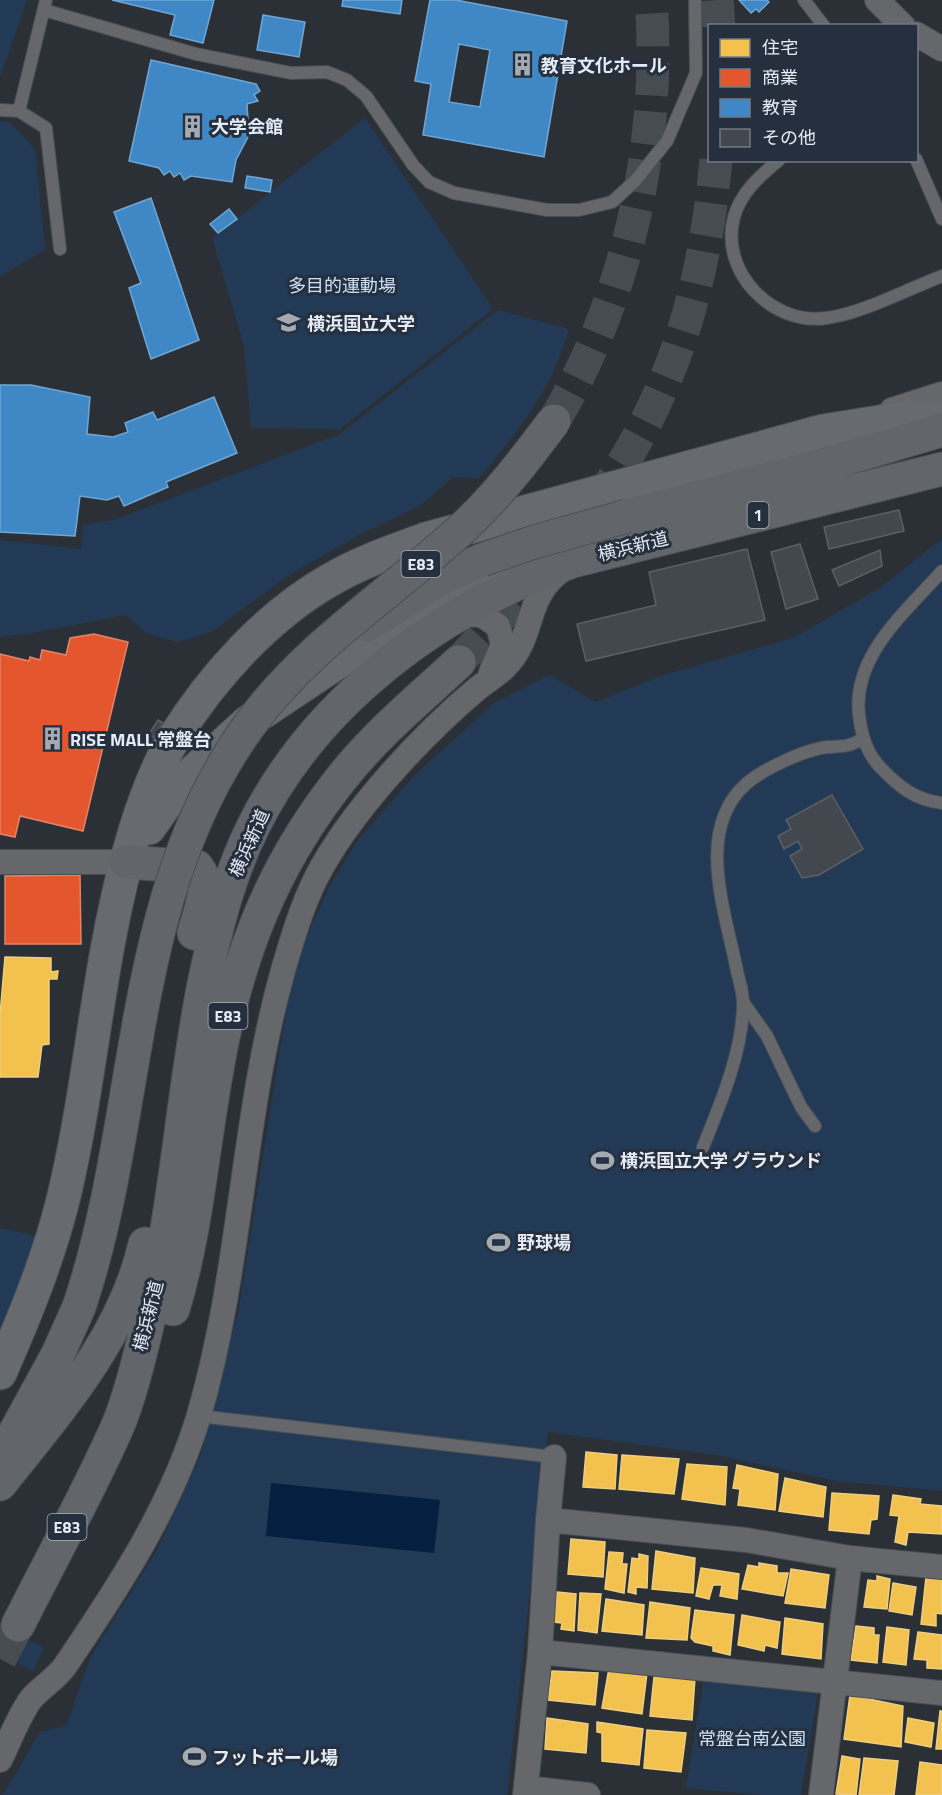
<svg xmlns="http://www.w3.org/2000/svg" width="942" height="1795" viewBox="0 0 942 1795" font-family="'Titillium Web','Noto Sans JP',sans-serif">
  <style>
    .green { fill: #233a57 }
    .water { fill: #041f3f }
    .homes { fill: #f2c14e; stroke: #eece80; stroke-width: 1.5 }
    .shops { fill: #e4572e; stroke: #e48369; stroke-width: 1.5 }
    .schools { fill: #3f88c5; stroke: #70a6d3; stroke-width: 1.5; fill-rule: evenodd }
    .building { fill: #42484e; stroke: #5b6066; stroke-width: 1.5 }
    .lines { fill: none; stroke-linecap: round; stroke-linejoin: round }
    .highway-tunnel { stroke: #474c53; stroke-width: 33; stroke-dasharray: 33 16; stroke-linecap: butt }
    .lane-casing { stroke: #494e54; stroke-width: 14 }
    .street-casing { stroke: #494e54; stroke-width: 26 }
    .secondary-casing { stroke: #494e54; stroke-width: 35 }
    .highway-casing { stroke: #494e54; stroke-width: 35 }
    .lane { stroke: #65676b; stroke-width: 12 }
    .street { stroke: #65676b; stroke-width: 24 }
    .secondary { stroke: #676a6e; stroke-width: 33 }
    .highway { stroke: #62666a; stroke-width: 33 }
    .highway-bridge-casing { stroke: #494e54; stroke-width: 35; stroke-linecap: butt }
    .highway-bridge { stroke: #62666a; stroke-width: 33 }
    .labels { text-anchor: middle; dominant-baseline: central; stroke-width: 6; stroke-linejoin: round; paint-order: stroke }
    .shield { fill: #252f3d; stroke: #abb3bd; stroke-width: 1.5 }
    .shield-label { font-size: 16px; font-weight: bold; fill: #e4ebf4 }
    .poi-label { font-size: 18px; font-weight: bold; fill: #e4ebf4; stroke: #252f3d; text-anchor: start }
    .park-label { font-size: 18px; fill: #cae0fa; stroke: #252f3d }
    .street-label { font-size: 18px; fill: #e4ebf4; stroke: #252f3d }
  </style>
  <rect width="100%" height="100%" fill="#2b3037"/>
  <path class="green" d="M0 0H27L0 77Z
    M365 118 493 309 340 429 251 428 244 346 212 238Z
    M0 121 10 122 35 149 45 250 0 276Z
    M498 310 569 329C551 391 520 429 479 478L453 477 421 505 357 536 287 576 213 631 178 642 146 633 126 615 32 633 0 637V540L81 549 83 525 117 519 340 434Z
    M942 539V1491L837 1481 717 1455 548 1432 507 1795H3L40 1732 66 1726 91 1656 157 1550 201 1455 239 1308 286 1012 298 955 329 887 358 840 413 777 494 703 549 675 596 702 661 676 793 638 880 588Z
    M0 1228 37 1236 0 1335Z
    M0 1626 44 1648 33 1671 0 1654Z
    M704 1677 819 1687 801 1795H761L686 1788Z"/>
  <path class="water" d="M271 1483 440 1500 434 1553 266 1536Z"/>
  <path class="homes" d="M5 957 51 958V972L58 971 57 979H49V1044L42 1045 38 1077H0V1015Z
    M586 1452 617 1455 615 1489 583 1487Z
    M622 1455 679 1459 674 1494 619 1489Z
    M687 1464 727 1467 725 1505 682 1499Z
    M737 1465 778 1474 775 1510 738 1505 740 1489 733 1488Z
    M785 1478 826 1487 823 1517 779 1511Z
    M832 1493 879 1496 877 1519 871 1520 869 1534 829 1530Z
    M893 1495 921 1499 920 1504 942 1506V1534L908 1532 906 1545 895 1542 899 1516 890 1515Z
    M571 1539 605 1542 603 1577 568 1574Z
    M656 1551 695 1558 693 1593 652 1589Z
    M609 1552 623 1553 622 1564H627L624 1593 605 1589Z
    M639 1554 648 1556 647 1588 636 1587V1594L628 1592 632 1558 639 1559Z
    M759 1563 777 1566V1573H788L783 1596 742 1589 748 1565 759 1567Z
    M701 1568 739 1574 737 1599 720 1596 722 1585H713L709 1599 696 1596Z
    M791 1569 829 1575 825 1608 785 1603Z
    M877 1576 890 1579 887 1609 864 1607 868 1580 877 1581Z
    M926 1577 942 1578V1614L936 1613V1626L921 1624Z
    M893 1583 916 1587 912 1615 889 1611Z
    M557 1592 576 1594 574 1631 561 1629 562 1623 553 1622Z
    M580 1593 601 1594 597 1633 578 1630Z
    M606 1599 644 1605 642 1635 602 1631Z
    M650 1602 690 1608 687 1640 646 1638Z
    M695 1610 734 1615 730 1655 713 1651V1646L695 1642 691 1638Z
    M742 1615 780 1622 777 1648 765 1645 764 1651 738 1645Z
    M785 1618 823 1624 821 1659 782 1654Z
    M856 1626 874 1628V1635H879L877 1663 851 1660Z
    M887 1627 909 1630 906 1665 883 1662Z
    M918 1632 942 1635V1669L927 1668V1660L914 1659Z
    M609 1668 647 1673 642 1714 602 1708Z
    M552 1671 598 1673 595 1705 548 1700Z
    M654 1677 695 1678 692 1720 650 1716Z
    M850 1695 903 1706 901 1747 844 1739Z
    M940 1711H942V1749H936Z
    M547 1718 588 1724 586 1753 545 1749Z
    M908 1718 934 1723 931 1747 905 1742Z
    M597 1722 643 1729 639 1765 602 1761V1733L597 1732Z
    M647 1730 686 1733 681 1772 644 1768Z
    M842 1756 860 1759 856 1795 836 1794Z
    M864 1758 898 1761 894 1795H859Z
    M920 1762 942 1765V1795H916Z"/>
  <path class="shops" d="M94 634 128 642 83 831 20 816 15 837 0 834V654L29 661 30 657 40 660 42 650 66 655 70 638Z
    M80 875 81 944H5V876Z"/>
  <path class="schools" d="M112 0H214L203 43 170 35 175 15Z
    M343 0H402L400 14 342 6Z
    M430 0H456L567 21 544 157 423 135 431 84 415 81ZM459 44 490 50 480 107 449 102Z
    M739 0H767L769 2 759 12 756 9 751 13Z
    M263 15 305 22 299 57 257 50Z
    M151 60 256 84 260 91 254 95 258 101 247 104 249 135 236 160 232 182 191 176 184 180 180 173 174 177 170 171 164 175 159 168 129 161Z
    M247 176 272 180 270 192 245 188Z
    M151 198 199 340 151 359 129 288 141 283 114 212Z
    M229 209 237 219 218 233 210 224Z
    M0 385H31L90 397 87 434 113 437 128 432 125 423 153 412 157 420 214 397 237 453 166 482 168 487 124 506 119 496 107 500 80 496 75 536 0 532Z"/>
  <path class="building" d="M899 510 904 531 829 549 824 527Z
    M800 544 818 599 786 609 771 552Z
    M747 549 765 620 586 661 577 624 656 605 649 572Z
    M880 550 882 566 839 586 832 570Z
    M158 720 163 723 154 738 149 734Z
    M832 795 863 849 819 875 802 878 790 856 802 849 798 841 784 849 778 836 791 829 786 820Z"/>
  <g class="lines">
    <path class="highway-tunnel" d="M717 0 719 26
      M554 421C627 299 662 142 651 0
      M595 505C672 399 704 289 716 160
      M459 662 542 571
      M0 1659 18 1625"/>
    <defs>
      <path id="lane" d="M804 0 824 26
        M44 10 196 54 291 73 327 72 347 80 366 96 413 165 429 182 454 193 547 210H579L612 202 635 181 667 141 696 73 695 0
        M0 110 19 111 46 128 60 249
        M19 111 46 0
        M916 159 942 219
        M779 160C760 176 741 192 734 217 719 271 772 326 826 318 861 314 908 289 942 276
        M942 571C904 614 848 659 860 722 863 740 868 754 880 767 899 787 915 800 942 803
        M743 1002 767 1036 801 1107 815 1126
        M703 1147C720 1105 744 1048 743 1002 743 992 739 980 737 971 726 913 694 830 746 784 763 769 806 749 828 747 845 746 847 747 863 739
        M199 1416 554 1457"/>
      <path id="street" d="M877 0 903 26
        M916 34 942 49
        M892 410 942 394
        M457 614 482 615 498 626 503 645 491 672
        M0 862H126
        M548 1520 554 1457
        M540 1652 942 1693
        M0 1760C10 1740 18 1717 31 1699 41 1687 56 1679 65 1666 118 1588 172 1506 199 1415 241 1271 242 1119 282 974 291 943 301 908 316 878 349 813 422 735 478 688 487 681 497 675 505 667 536 637 523 597 562 570
        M526 1788 588 1795
        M525 1795 540 1652 548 1520 746 1540 850 1558 942 1567
        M821 1795 850 1558"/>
      <path id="secondary" d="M149 828 180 784 248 722 398 622 468 588 525 568
        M0 1373C25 1316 48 1260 63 1200 90 1089 97 973 126 863 136 824 153 772 174 738 212 677 267 616 330 580 361 562 393 551 426 539L823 431 910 417H942"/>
      <path id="highway" d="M627 516 835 462 942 430
        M367 625 444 577 482 560
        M126 862 197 867C212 886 200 911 194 933
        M173 1309C201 1217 204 1118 226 1024 247 932 281 855 340 780 374 736 418 700 459 662
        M1 1458 58 1354 79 1307
        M0 1484C57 1412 124 1337 145 1244
        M18 1625C50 1561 86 1497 115 1432 129 1402 140 1355 148 1322 176 1211 182 1096 204 984 215 931 229 875 253 827 316 699 442 608 573 561L942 469"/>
    </defs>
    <use href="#lane" class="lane-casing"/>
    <use href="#street" class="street-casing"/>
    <use href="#secondary" class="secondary-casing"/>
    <use href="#highway" class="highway-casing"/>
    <use href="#lane" class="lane"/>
    <use href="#street" class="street"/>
    <use href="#secondary" class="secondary"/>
    <use href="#highway" class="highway"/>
    <defs>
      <path id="highway-bridge" d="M482 560 534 542 627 516
        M79 1307C144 1114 125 894 251 723 309 644 395 591 466 525 499 494 527 457 554 421"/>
    </defs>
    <use href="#highway-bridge" class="highway-bridge-casing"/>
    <use href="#highway-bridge" class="highway-bridge"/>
  </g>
  <defs>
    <symbol id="building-bare" viewBox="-9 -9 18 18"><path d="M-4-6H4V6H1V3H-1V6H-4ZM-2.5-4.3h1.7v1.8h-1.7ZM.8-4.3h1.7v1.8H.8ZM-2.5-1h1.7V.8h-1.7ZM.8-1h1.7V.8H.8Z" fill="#a3aab2" stroke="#252f3d" stroke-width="2.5" paint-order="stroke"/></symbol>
    <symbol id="university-bare" viewBox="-9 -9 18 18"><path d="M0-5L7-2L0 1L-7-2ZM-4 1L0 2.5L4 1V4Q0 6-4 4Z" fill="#a3aab2" stroke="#252f3d" stroke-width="2.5" paint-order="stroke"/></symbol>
    <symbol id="stadium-bare" viewBox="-9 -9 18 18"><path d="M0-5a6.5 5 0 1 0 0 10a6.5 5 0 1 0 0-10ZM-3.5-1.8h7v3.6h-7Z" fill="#a3aab2" stroke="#252f3d" stroke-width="2.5" paint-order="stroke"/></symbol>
  </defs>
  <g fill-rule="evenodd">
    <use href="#building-bare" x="506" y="48" width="33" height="33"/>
    <use href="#building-bare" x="176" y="110" width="33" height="33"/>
    <use href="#university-bare" x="272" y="306" width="33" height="33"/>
    <use href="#building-bare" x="36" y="722" width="33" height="33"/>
    <use href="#stadium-bare" x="586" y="1144" width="33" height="33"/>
    <use href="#stadium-bare" x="482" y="1226" width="33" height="33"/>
    <use href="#stadium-bare" x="178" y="1740" width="33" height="33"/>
  </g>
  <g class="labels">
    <g class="shield">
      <rect x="747.5" y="502" width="21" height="26" rx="4.5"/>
      <rect x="401.5" y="551" width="39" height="26" rx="4.5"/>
      <rect x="208.5" y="1003" width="39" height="26" rx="4.5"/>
      <rect x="47.5" y="1514" width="39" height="26" rx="4.5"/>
    </g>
    <g class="shield-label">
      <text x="758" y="515">1</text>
      <text x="421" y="564">E83</text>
      <text x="228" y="1016">E83</text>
      <text x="67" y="1527">E83</text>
    </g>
    <g class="poi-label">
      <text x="541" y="65">教育文化ホール</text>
      <text x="211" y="126">大学会館</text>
      <text x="307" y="323">横浜国立大学</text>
      <text x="70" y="739">RISE MALL 常盤台</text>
      <text x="620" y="1160">横浜国立大学 グラウンド</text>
      <text x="517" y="1242">野球場</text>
      <text x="212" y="1757">フットボール場</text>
    </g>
    <g class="park-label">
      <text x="342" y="285">多目的運動場</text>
      <text x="752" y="1738">常盤台南公園</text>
    </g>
    <g class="street-label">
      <text transform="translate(633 546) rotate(-14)">横浜新道</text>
      <text transform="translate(249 843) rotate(-66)">横浜新道</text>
      <text transform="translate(148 1316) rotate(-76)">横浜新道</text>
    </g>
  </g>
  <rect x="708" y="24" width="210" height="138" fill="#252f3d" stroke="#717a86" stroke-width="1.5"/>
  <rect x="720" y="39" width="30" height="18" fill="#f2c14e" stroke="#717a86" stroke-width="1.5"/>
  <text x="762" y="54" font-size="18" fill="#e4ebf4">住宅</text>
  <rect x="720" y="69" width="30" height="18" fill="#e4572e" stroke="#717a86" stroke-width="1.5"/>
  <text x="762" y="84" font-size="18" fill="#e4ebf4">商業</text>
  <rect x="720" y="99" width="30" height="18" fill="#3f88c5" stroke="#717a86" stroke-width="1.5"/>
  <text x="762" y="114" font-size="18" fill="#e4ebf4">教育</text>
  <rect x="720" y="129" width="30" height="18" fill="#42484e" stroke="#717a86" stroke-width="1.5"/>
  <text x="762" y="144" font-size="18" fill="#e4ebf4">その他</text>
</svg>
